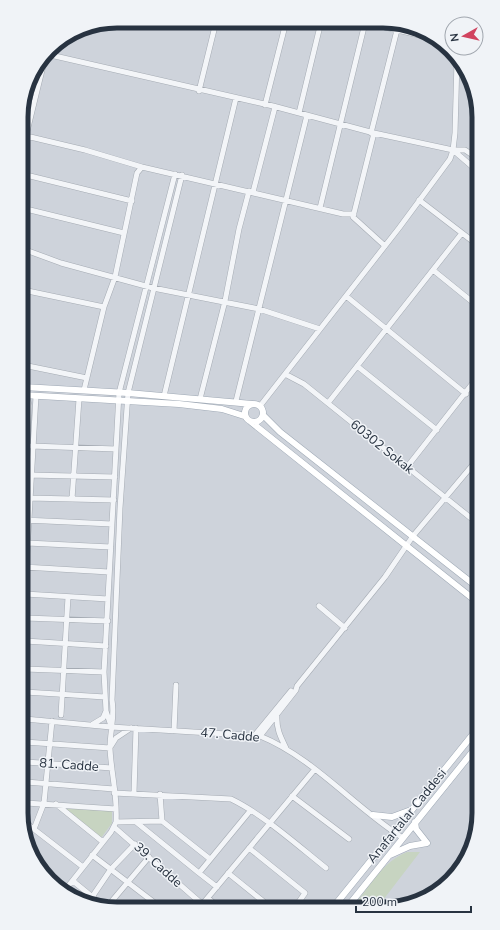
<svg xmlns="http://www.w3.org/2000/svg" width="500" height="930" viewBox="0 0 500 930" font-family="'Nunito Sans',sans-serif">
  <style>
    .built { fill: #ced3db }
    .green { fill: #c7d4c1 }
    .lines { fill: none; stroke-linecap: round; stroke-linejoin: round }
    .minor-casing { stroke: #a5abb3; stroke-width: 6 }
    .major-casing { stroke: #9fa9b5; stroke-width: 7 }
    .minor { stroke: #f3f5f8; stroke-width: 5 }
    .major { stroke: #fff; stroke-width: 6 }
    .labels { text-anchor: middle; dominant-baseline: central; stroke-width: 3; stroke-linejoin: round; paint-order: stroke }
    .street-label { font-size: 13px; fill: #283341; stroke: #f0f3f7 }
    .rim { fill: none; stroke: #283341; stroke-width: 5 }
  </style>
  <rect width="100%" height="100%" fill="#e0e4e9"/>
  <path class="built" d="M117 21 402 23 446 45 474 86 479 820 459 872 414 904 104 908 54 885 26 844 22 105 31 74 53 45 80 28Z"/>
  <path class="green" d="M60 806 112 811V823L101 838Z
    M407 852H420L380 904 355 905C370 884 383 862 407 852Z"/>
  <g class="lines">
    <defs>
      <path id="minor" d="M367 23 436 39
        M403 31 404 24
        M46 54 273 106 374 133 453 150H465L474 156
        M199 91 216 22
        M265 105 286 22
        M299 113 321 22
        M371 133 397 30
        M374 133 353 217 385 246
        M22 135 85 150 142 167
        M453 150 475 169
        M22 152 46 54
        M22 174 132 201
        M253 192 275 107
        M419 200 475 243
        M22 208 124 233
        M320 208 365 23
        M23 249 61 263 153 288 259 309 320 329
        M433 270 475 304
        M23 290 104 307
        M346 296 466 394
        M23 365 87 378
        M357 366 437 430
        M285 374 304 384 477 523
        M84 390 104 307 115 277 137 173 142 167 343 214H354
        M23 396 28 400 29 406 24 501
        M164 396 236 98
        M200 399 225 301 239 229 249 191
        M236 401 307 115
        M328 403 462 233
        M260 406 399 228 450 159 453 150 455 133 457 60
        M31 446 116 449
        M407 467 476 379
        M29 475 115 477
        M29 498 114 500
        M72 499 79 399
        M24 520 112 524
        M27 543 111 547
        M24 567 109 572
        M25 588 36 396
        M25 594 108 599
        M319 606 345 628
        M25 618 108 621
        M25 641 106 646
        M25 669 104 672
        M25 692 105 697
        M277 714C276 728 280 736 286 748
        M61 715 68 597
        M25 719 111 727 260 736C314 758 354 807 403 838
        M93 724 103 718 106 711
        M111 726 106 711 104 672 119 393 175 174
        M174 731 176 685
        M255 735 291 691
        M260 736 296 690 297 686 385 577 413 536 476 461
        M25 742 110 748
        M111 746 116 738 131 728
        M26 762 112 768
        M26 782 114 789
        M114 793 231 799C264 815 297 845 326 868
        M134 793 136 728
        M160 794 162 821
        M292 796 349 839
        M26 803 116 809
        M56 804 103 842
        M116 822 162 821 210 859
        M136 822 199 873
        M26 823 83 867
        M114 827 202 904
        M34 829 44 803 52 721
        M249 848 305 893 296 906
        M92 855 160 907
        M228 873 269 906
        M73 881 106 908
        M217 887 199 873 250 811
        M65 890 111 832 116 822C118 798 111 773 110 748 110 731 115 716 112 700L120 508 128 393 182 175
        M92 897 111 869 135 844
        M208 898 218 907
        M200 907 315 769
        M106 908 149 857"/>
      <path id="major" d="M23 387 128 393 252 404
        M23 395 179 404 222 409 244 416
        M245 413a9 9 0 1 1 18 0a9 9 0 1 1-18 0Z
        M263 415 280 432 477 587
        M251 422 477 602
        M373 815 392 817 411 810
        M415 822 416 829 427 843
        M390 855 410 846 427 843
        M335 905 478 728
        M349 905 478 745"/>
    </defs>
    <use href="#minor" class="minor-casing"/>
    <use href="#major" class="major-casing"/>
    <use href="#minor" class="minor"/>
    <use href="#major" class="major"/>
  </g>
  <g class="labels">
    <g class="street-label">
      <text transform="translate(382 447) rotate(39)">60302 Sokak</text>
      <text transform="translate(230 735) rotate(5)">47. Cadde</text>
      <text transform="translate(69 765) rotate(4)">81. Cadde</text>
      <text transform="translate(407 816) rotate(-51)">Anafartalar Caddesi</text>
      <text transform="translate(158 865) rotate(42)">39. Cadde</text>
    </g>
  </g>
  <path d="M0 0H500V930H0ZM117 28H383A89 89 0 0 1 472 117V813A89 89 0 0 1 383 902H117A89 89 0 0 1 28 813V117A89 89 0 0 1 117 28Z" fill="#f0f3f7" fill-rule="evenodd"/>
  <path class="rim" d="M117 28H383A89 89 0 0 1 472 117V813A89 89 0 0 1 383 902H117A89 89 0 0 1 28 813V117A89 89 0 0 1 117 28Z"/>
  <g transform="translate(464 36) rotate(262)"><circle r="19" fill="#f0f3f7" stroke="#a0a6ae"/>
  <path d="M0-3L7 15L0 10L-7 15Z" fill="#d1435f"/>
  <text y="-6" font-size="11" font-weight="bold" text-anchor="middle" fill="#283341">N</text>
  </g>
  <path d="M356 906v6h115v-6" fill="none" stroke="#283341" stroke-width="2"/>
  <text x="362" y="906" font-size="12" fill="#283341" stroke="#f0f3f7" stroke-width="3" paint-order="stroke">200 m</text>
</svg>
